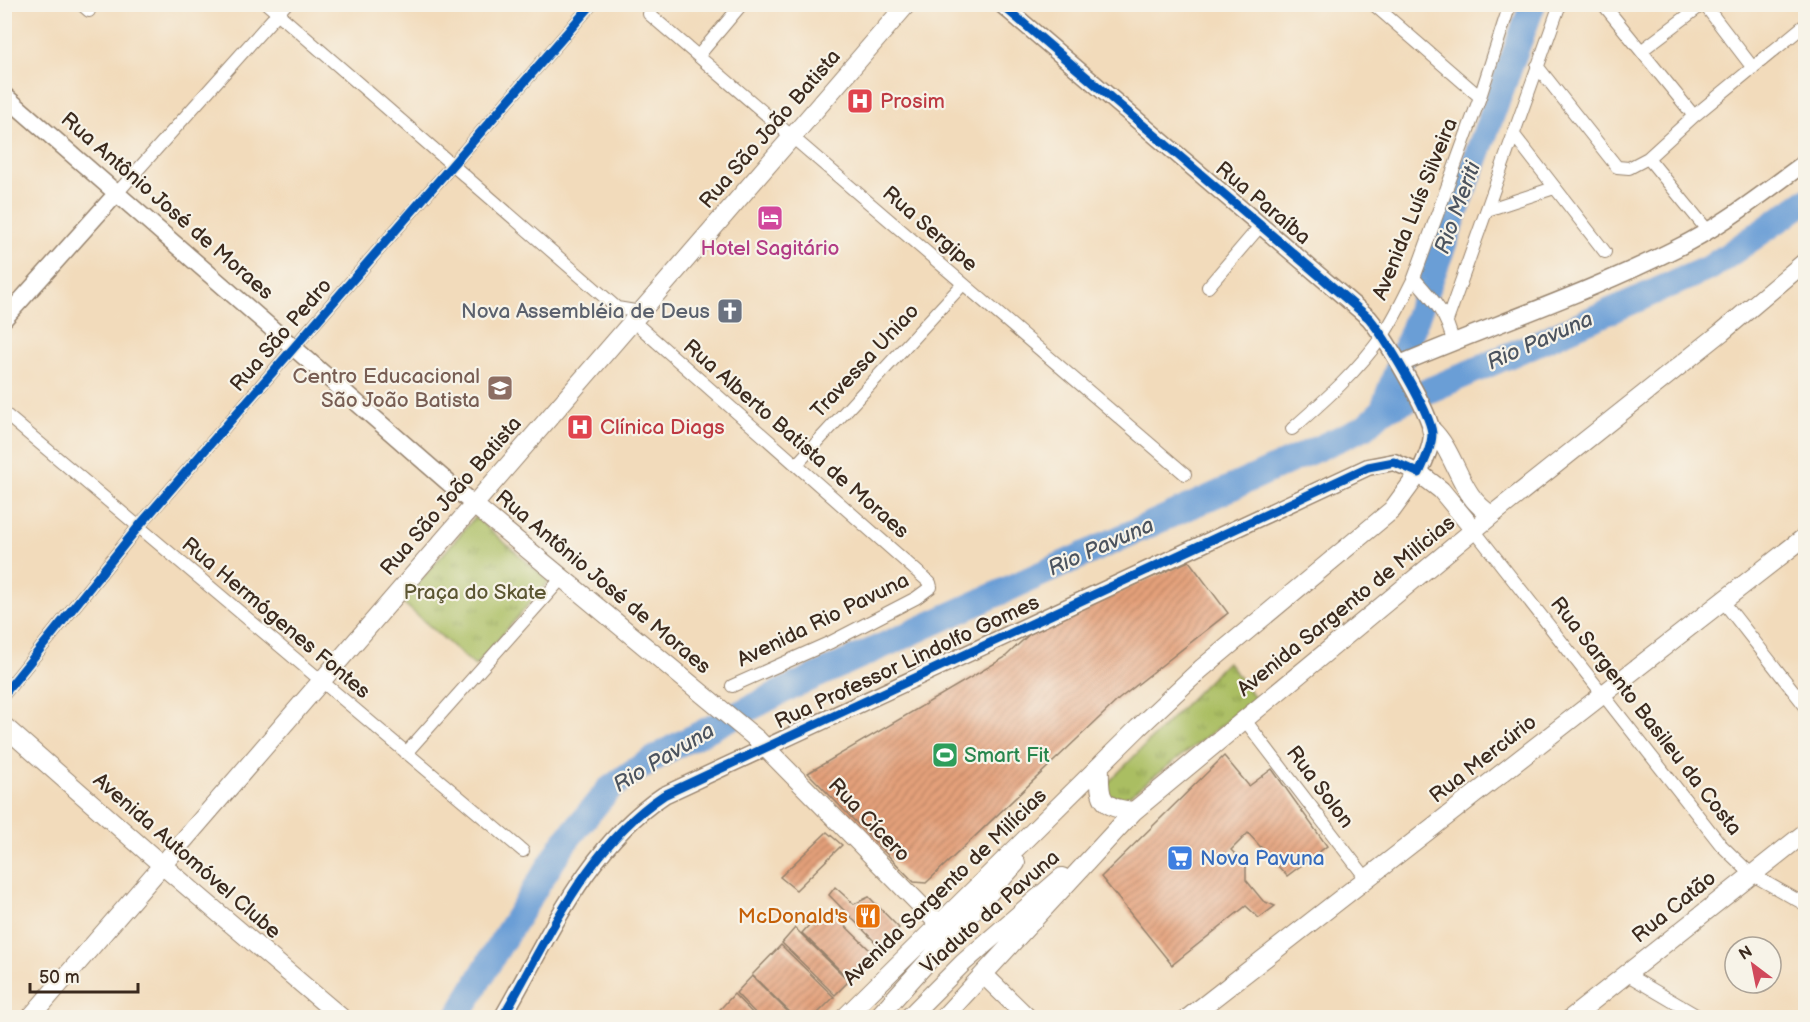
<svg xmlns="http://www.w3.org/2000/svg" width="1810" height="1022" viewBox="0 0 1810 1022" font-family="'Balsamiq Sans',sans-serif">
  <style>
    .park { fill: url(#park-tufts); stroke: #727440; stroke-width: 1.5 }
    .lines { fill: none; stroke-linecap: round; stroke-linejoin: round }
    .river { stroke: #6a9ed6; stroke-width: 26 }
    .building { fill: url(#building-hatch) }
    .street-casing { stroke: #96826c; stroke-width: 14 }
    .secondary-casing { stroke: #96826c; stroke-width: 19 }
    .primary-casing { stroke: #96826c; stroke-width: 20 }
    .street { stroke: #fff; stroke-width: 12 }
    .secondary { stroke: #fff; stroke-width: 16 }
    .primary { stroke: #fff; stroke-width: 18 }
    .cycleway-casing { stroke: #f7f3e8; stroke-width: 13 }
    .cycleway { stroke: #0057b8; stroke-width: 9 }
    .labels { text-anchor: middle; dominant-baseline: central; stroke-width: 4.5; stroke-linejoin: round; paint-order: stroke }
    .health-label { font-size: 21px; fill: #be3a42; stroke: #f7f3e8; text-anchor: start }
    .street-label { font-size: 21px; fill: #3b2a1e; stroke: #f7f3e8 }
    .hotel-label { font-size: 21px; fill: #b23c85; stroke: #f7f3e8 }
    .worship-label { font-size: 21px; fill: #5b616d; stroke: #f7f3e8; text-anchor: end }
    .education-label { font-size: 21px; fill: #785e54; stroke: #f7f3e8; text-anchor: end }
    .park-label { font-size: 21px; fill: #5c5632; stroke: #f7f3e8 }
    .leisure-label { font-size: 21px; fill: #27864d; stroke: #f7f3e8; text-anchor: start }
    .shop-label { font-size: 21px; fill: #366cbe; stroke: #f7f3e8; text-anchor: start }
    .food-label { font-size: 21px; fill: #c56008; stroke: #f7f3e8; text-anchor: end }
    .water-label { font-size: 22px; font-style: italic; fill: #4b535e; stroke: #f7f3e8 }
  </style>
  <defs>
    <pattern id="park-tufts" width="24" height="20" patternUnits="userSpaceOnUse" patternTransform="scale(1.5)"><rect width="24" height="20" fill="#aabe62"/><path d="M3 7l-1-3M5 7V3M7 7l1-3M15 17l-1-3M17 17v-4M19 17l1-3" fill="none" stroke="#8c9b50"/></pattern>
    <pattern id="building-hatch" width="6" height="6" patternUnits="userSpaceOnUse" patternTransform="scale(1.5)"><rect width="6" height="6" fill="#e4a07a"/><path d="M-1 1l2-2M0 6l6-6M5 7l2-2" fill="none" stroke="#ba8363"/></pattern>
  </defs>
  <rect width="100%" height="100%" fill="#f7f3e8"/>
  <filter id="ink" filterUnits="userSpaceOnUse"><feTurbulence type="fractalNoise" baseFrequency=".0167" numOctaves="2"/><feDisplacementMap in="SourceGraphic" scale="12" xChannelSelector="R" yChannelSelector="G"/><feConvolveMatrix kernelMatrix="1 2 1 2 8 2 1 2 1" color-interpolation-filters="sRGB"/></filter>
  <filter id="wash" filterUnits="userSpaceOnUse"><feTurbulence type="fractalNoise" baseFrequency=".008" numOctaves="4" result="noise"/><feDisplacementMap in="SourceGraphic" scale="24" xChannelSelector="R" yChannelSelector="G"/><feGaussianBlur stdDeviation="1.35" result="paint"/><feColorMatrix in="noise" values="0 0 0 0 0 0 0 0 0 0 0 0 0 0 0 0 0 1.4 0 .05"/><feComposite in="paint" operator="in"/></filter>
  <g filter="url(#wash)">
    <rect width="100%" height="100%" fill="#f2dbbb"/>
    <path class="park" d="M475 517 549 581 475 666 402 602Z
      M1227 662 1256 699 1123 800 1111 803 1106 785Z"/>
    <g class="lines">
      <path class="river" d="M1382 411 1533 4
        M457 1018 494 954 564 843 608 790 634 771 672 748 783 691 1365 427 1382 411 1711 267 1806 201"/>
    </g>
    <g id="blocks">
      <path class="building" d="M1189 561 1228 613 1119 699 926 883 914 882 808 773 1004 658 1035 629Z
        M1224 756 1249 786 1272 769 1327 846 1287 876 1248 833 1231 850 1246 865V880L1263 901 1275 906 1259 918 1246 906 1172 965 1101 877Z
        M827 832 842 845 796 890 780 877Z
        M835 887 854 904 869 897 899 928 879 946 829 895Z
        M820 913 834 915 875 955 850 980 802 933Z
        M795 928 849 981 835 995 782 943Z
        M781 945 834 997 813 1018H796L752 975Z
        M752 976 794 1018H760L736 993Z
        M734 994 757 1018H712Z"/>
    </g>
  </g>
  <g filter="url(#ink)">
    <use href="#blocks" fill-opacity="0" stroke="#96826c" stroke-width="1.5"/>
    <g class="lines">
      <defs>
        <path id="street" d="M81 4 89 11
          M267 4 617 308 641 312
          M1373 4 1480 97
          M1603 4 1694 116
          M1704 4 1753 68
          M649 14 1185 474
          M1641 51 1703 4
          M699 55 742 4
          M1537 66 1617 167 1629 168 1648 158 1694 116 1806 24
          M1514 135 1605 252
          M1648 158 1708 231
          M117 193 286 4
          M1487 210 1554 188
          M1414 278C1432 298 1448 315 1453 343
          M1208 287 1261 225
          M633 321 930 583 931 587 916 598 831 642 732 686
          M1447 321 1560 4
          M4 413 523 851
          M1292 429C1325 400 1358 371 1383 335 1395 318 1404 297 1414 278L1480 97 1510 4
          M797 464 963 284
          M1474 530 1721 845 1751 874 1806 905
          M1722 600 1806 707
          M4 694 139 526 592 4
          M1244 719 1366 878
          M406 753 562 578
          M1626 974 1701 1018"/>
        <path id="secondary" d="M4 95 474 505
          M4 319 117 193
          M1400 364C1492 325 1588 293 1677 248 1724 225 1764 192 1806 162
          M502 1018C548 939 586 847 664 795L1368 467 1394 462 1419 473C1425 460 1432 446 1432 433 1430 411 1384 336 1369 318L1001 4"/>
        <path id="primary" d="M1431 429C1457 453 1459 497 1492 515
          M474 505 758 740 939 924
          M4 726 162 865 342 1018
          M1100 766C1099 797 1099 808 1134 811
          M985 976 1028 1018
          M30 1018 907 4
          M844 1018 1138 728 1201 669 1392 510 1419 473 1441 490 1474 530
          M877 1018 1016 863
          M908 1018 963 963 1062 877
          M943 1018 1134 811 1492 515 1722 332 1806 261
          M1188 1018 1806 536
          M1571 1018 1806 832"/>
      </defs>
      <use href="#street" class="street-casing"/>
      <use href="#secondary" class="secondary-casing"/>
      <use href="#primary" class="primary-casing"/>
      <use href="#street" class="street"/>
      <use href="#secondary" class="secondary"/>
      <use href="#primary" class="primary"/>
      <defs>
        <path id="cycleway" d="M4 694 139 526 592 4
          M502 1018C548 939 586 847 664 795L1368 467 1394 462 1419 473C1425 460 1432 446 1432 433 1430 411 1384 336 1369 318L1001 4"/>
      </defs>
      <use href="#cycleway" class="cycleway-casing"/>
      <use href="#cycleway" class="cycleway"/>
    </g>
  </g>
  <defs>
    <symbol id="hospital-square" viewBox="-11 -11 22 22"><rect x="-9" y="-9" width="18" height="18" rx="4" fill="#e0444e" stroke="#f7f3e8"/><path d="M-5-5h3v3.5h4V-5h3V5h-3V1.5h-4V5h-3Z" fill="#fff"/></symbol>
    <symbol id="hotel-square" viewBox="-11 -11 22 22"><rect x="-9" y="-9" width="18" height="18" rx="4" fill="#d1479c" stroke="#f7f3e8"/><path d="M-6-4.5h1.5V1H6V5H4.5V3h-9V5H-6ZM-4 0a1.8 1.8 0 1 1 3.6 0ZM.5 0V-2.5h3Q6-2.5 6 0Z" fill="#fff"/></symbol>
    <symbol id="church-square" viewBox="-11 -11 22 22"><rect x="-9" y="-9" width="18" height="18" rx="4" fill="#6b7280" stroke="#f7f3e8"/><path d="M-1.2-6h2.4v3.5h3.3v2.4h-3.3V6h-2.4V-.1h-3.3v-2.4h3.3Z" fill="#fff"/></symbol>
    <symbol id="school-square" viewBox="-11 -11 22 22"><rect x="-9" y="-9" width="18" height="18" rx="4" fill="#8d6e63" stroke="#f7f3e8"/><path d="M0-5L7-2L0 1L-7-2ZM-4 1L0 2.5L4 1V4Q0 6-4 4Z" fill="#fff"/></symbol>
    <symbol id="stadium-square" viewBox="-11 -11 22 22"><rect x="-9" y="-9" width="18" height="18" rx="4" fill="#2e9e5b" stroke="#f7f3e8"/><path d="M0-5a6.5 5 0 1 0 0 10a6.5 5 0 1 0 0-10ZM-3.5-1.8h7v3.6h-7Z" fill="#fff"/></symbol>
    <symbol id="supermarket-square" viewBox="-11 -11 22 22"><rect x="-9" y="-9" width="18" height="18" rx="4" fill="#3f7fe0" stroke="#f7f3e8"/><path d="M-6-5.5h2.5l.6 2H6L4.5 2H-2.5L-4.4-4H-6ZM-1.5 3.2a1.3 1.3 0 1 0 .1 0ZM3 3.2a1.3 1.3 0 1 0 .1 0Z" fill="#fff"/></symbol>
    <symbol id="restaurant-square" viewBox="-11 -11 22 22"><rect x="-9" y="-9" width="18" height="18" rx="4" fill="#e8710a" stroke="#f7f3e8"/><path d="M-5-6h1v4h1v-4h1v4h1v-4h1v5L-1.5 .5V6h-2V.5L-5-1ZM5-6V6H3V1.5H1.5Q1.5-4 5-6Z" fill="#fff"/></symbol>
  </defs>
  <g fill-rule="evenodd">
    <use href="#hospital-square" x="845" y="86" width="30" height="30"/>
    <use href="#hotel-square" x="755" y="203" width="30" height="30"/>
    <use href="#church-square" x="715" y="296" width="30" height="30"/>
    <use href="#school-square" x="485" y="373" width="30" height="30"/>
    <use href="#hospital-square" x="565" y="412" width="30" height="30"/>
    <use href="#stadium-square" x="930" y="740" width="30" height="30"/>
    <use href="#supermarket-square" x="1165" y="843" width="30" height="30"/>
    <use href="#restaurant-square" x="853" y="901" width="30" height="30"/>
  </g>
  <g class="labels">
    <g class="health-label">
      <text x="880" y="101">Prosim</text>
      <text x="600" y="427">Clínica Diags</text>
    </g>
    <g class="street-label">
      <text transform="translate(770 129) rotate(-49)">Rua São João Batista</text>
      <text transform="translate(1263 203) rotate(40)">Rua Paraíba</text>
      <text transform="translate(167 206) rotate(41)">Rua Antônio José de Moraes</text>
      <text transform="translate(1415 209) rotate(-68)">Avenida Luís Silveira</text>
      <text transform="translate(930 229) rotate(41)">Rua Sergipe</text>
      <text transform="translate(281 335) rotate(-49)">Rua São Pedro</text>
      <text transform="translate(865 361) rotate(-47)">Travessa Uniao</text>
      <text transform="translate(796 439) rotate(41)">Rua Alberto Batista de Moraes</text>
      <text transform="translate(451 496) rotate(-49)">Rua São João Batista</text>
      <text transform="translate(603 582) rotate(40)">Rua Antônio José de Moraes</text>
      <text transform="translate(1346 606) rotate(-39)">Avenida Sargento de Milícias</text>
      <text transform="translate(276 618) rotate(40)">Rua Hermógenes Fontes</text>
      <text transform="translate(823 620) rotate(-26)">Avenida Rio Pavuna</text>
      <text transform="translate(907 662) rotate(-25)">Rua Professor Lindolfo Gomes</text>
      <text transform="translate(1646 716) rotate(52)">Rua Sargento Basileu da Costa</text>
      <text transform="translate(1483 759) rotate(-38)">Rua Mercúrio</text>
      <text transform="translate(1320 787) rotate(53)">Rua Solon</text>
      <text transform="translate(869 820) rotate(46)">Rua Cícero</text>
      <text transform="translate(187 856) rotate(41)">Avenida Automóvel Clube</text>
      <text transform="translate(945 887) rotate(-44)">Avenida Sargento de Milícias</text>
      <text transform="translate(1674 907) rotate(-39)">Rua Catão</text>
      <text transform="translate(990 912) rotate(-41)">Viaduto da Pavuna</text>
    </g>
    <g class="hotel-label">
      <text x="770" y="248">Hotel Sagitário</text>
    </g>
    <g class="worship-label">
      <text x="710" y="311">Nova Assembléia de Deus</text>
    </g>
    <g class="education-label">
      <text x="480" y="376">Centro Educacional<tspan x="480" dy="24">São João Batista</tspan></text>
    </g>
    <g class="park-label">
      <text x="475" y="592">Praça do Skate</text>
    </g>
    <g class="leisure-label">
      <text x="964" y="755">Smart Fit</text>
    </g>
    <g class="shop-label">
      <text x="1200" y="858">Nova Pavuna</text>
    </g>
    <g class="food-label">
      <text x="848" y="916">McDonald's</text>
    </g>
    <g class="water-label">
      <text transform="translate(1458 208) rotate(-70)">Rio Meriti</text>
      <text transform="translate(1540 341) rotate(-24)">Rio Pavuna</text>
      <text transform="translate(1101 547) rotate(-24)">Rio Pavuna</text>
      <text transform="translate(664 758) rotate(-31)">Rio Pavuna</text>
    </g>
  </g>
  <rect width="1810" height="1022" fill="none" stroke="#f7f3e8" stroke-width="24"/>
  <g transform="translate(1753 965) rotate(328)"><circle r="28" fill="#f7f3e8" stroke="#aca397" stroke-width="1.5"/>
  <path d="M0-4.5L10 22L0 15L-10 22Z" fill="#d1495b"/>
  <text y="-9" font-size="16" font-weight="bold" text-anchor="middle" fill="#3b2a1e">N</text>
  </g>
  <path d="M30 983v9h108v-9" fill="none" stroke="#3b2a1e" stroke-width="3"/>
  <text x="39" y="983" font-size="18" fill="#3b2a1e" stroke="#f7f3e8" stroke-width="4.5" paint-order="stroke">50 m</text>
</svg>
